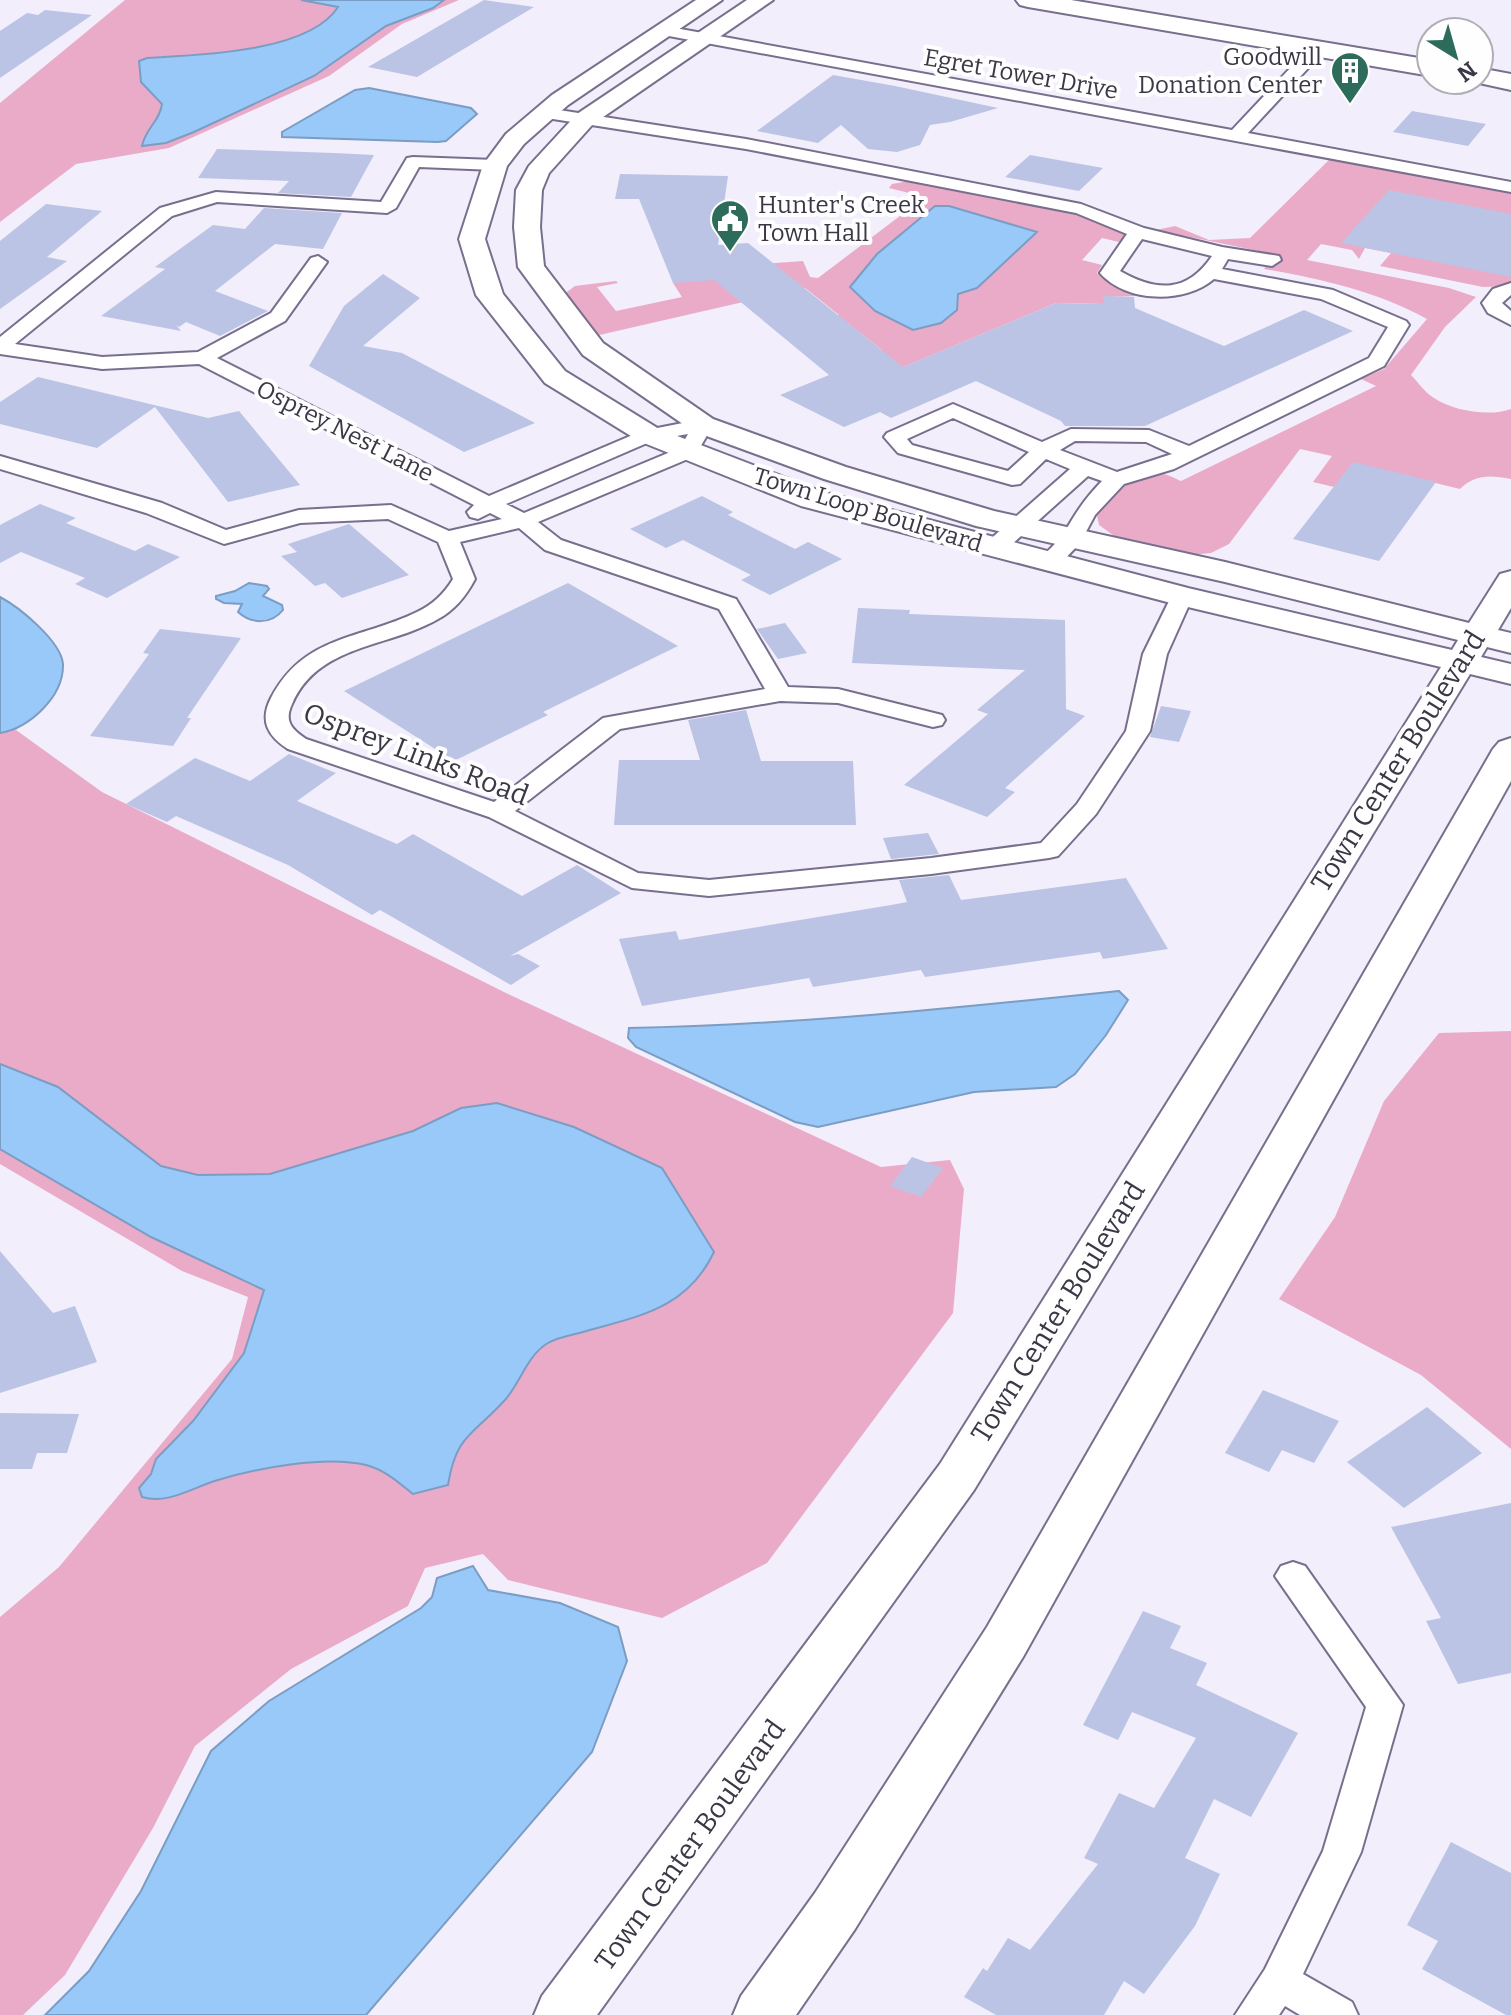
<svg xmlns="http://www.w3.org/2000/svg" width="1511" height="2015" viewBox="0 0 1511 2015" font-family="Bitter,serif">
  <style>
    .green { fill: #eaabc8 }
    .water { fill: #98c9f9; stroke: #7c9dc3; stroke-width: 2 }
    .building { fill: #bbc4e4 }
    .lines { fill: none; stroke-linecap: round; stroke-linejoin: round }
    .street-casing { stroke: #786f8d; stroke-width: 4 }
    .secondary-casing { stroke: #786f8d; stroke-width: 4 }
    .highway-casing { stroke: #786f8d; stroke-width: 4 }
    .street { fill: #fff; fill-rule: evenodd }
    .secondary { fill: #fff; fill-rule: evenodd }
    .highway { fill: #fff; fill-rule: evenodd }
    .labels { text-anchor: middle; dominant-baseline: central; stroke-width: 8; stroke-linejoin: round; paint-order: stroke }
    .far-poi-label { font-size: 24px; fill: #3b3744; stroke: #fefefe; text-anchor: end }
    .far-street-label { font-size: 24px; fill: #3b3744; stroke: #fefefe }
    .street-label { font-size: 28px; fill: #3b3744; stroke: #fefefe }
  </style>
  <rect width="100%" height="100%" fill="#f2eefc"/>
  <path class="green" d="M125 0H459L402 24 329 76 169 148 76 164 0 222V103Z
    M1330 159 1511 193V286L1483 287 1380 266 1391 253 1365 248 1359 259 1352 250 1321 244 1307 260 1449 288 1476 297 1445 327 1411 375C1418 382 1425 393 1434 398 1453 411 1490 417 1511 409V479C1491 475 1475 474 1460 489L1353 463 1334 487 1313 482 1332 456 1300 449 1229 544 1211 553 1189 555 1117 538 1099 525 1096 511C1111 494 1138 472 1162 474 1168 474 1176 479 1181 481L1376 386 1361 379 1384 369 1427 319C1376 291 1321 279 1264 269L1273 254 1156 230 1175 226 1209 240 1250 238Z
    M909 181 1083 215 1127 234 1119 242 1102 238 1082 260 1102 265 1097 273 1119 289 1139 296 1104 297V304L1056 303 858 386 882 350 845 321 781 335 776 330 839 315 805 288 595 336 564 294 575 286 616 281 618 283 597 287 616 311 682 297 673 283 735 266 803 261 810 277 818 278 925 197 889 188 892 184Z
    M0 597C41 620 83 659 46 706 38 716 25 722 16 730L102 792 506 993 881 1167 950 1160 964 1189 953 1313 767 1563 662 1618 508 1580 483 1554 425 1568 408 1606 291 1669 195 1746 153 1828 65 1975 23 2015H0V1617L59 1567 232 1359 248 1297 182 1271 0 1164Z
    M1511 1031V1449L1421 1375 1279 1299 1335 1217 1384 1101 1439 1033Z"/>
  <path class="water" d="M301 0H444L433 8 386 26 314 76 194 132 166 143 142 146C145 129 160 121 162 104L141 82 139 61 147 58C196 55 309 53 338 7Z
    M369 88 471 108 477 114 446 141 438 142 282 137V132L355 90Z
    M935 206H949L1037 232 977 288 958 294 957 310 941 323 913 330 875 311 850 287 877 254Z
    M249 583 267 586 269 589 263 596 282 605 283 610C271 625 251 624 238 612L242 604 224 603 216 599V596L235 591Z
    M0 597C19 607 61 641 63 664 64 697 29 728 0 733Z
    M1119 991 1128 1000 1106 1035 1075 1074 1056 1087 974 1092 818 1127 795 1122 636 1047 628 1038 629 1028C793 1025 955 1008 1119 991Z
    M0 1064 58 1087 161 1166 198 1175 270 1174 413 1131 461 1108 497 1103 574 1127 662 1168 714 1252C687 1309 639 1316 583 1332 572 1335 558 1337 548 1343 527 1355 520 1384 504 1401 472 1436 456 1435 448 1485L413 1494C398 1482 385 1470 366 1465 326 1455 258 1468 218 1480 193 1487 168 1505 142 1497L139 1488 151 1474 156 1459 193 1421 244 1353 264 1290 151 1237 0 1149Z
    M473 1566 488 1590 560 1603 618 1627 627 1661 592 1752 366 2015H45L89 1971 141 1891 211 1751 269 1701 421 1608 432 1597 437 1578Z"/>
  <path class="building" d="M484 0 534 7 417 77 368 67Z
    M45 10 92 15 0 78V31L27 13 38 15Z
    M833 75 895 86 998 108 950 122 930 125 920 145 897 152 868 149 841 125 818 143 757 131Z
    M1412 111 1486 124 1468 146 1393 132Z
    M217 149 334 153 374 155 351 197 278 193 289 181 198 178Z
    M1030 155 1103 168 1079 191 1005 177Z
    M620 174 728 176 718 245 748 243 903 367 1056 303 1104 304 1103 296 1134 297 1135 308 1224 346 1304 310 1353 331 1145 426H1065L1061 421 976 381 891 418 880 412 844 427 780 395 829 375 714 280 673 283 639 199H615Z
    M1389 190 1511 214V277L1341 243Z
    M46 204 102 211 47 257 67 261 0 309V241Z
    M264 208 342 213 323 249 275 244 215 291 268 311 220 336 186 322 179 327 176 325 181 331 101 316 165 269 155 267 213 225 245 229Z
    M383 274 420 298 363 346 402 353 535 423 464 452 309 366 344 306Z
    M38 377 208 418 239 411 300 485 228 502 155 407 97 448 0 424V402Z
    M1353 462 1436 482 1379 561 1293 539Z
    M702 496 733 512 728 515 795 549 808 542 842 559 770 595 741 580 751 575 683 540 666 548 630 529Z
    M40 504 76 518 66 523 135 551 148 544 180 557 107 598 75 584 85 578 21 552 0 563V525Z
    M349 524 409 575 342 598 325 583 315 586 281 556 297 552 288 544Z
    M568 583 678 646 543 712 548 715 454 761 344 691Z
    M858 608 910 610 909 614 1065 620 1066 709 1085 716 1005 788 1015 792 987 817 904 785 988 714 977 710 1025 670 852 663Z
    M785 623 807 653 778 659 757 629Z
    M160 629 241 638 187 718H191L173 746 90 736 149 654 143 653Z
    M1161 706 1191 711 1179 742 1150 737Z
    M746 710 761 761H853L856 825H614L619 760H700L688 720Z
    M289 754 336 773 297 801 397 844 413 834 522 896 577 865 621 893 510 956 518 954 540 966 511 985 380 910 372 915 288 865 176 816 167 822 126 804 195 758 250 781Z
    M928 833 939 854 891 859 883 838Z
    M949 875 961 900 1126 878 1168 949 1103 959 1100 952 925 977 921 970 813 987 809 978 642 1006 619 939 676 931 679 940 891 905 907 902 899 880Z
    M912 1157 943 1168 921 1197 890 1186Z
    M0 1251 53 1313 75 1306 97 1362 0 1393Z
    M1263 1390 1339 1421 1314 1463 1282 1450 1269 1472 1225 1453Z
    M1427 1407 1482 1453 1404 1508 1347 1462Z
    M0 1413 79 1414 67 1453H37L32 1469H0Z
    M1511 1503V1673L1458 1684 1426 1621 1441 1618 1391 1527Z
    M1143 1611 1181 1626 1170 1648 1207 1663 1196 1685 1298 1733 1251 1817 1214 1799 1185 1858 1220 1874 1195 1926 1144 1994 1124 1981 1104 2015H996L964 1997 983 1968 987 1971 1008 1938 1030 1950 1098 1864 1084 1858 1119 1793 1154 1808 1196 1738 1132 1712 1118 1740 1083 1725Z
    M1451 1842 1511 1873V2015H1506L1422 1969 1438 1941 1407 1925Z"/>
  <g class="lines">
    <defs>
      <path id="street" d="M664 26 1232 130 1311 46H1323V52L1248 133 1511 182V192L658 34 656 31Z
        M546 108 746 139 1081 204 1144 228 1222 247 1279 256 1281 260 1272 266 1228 259 1222 269 1333 290 1406 321 1409 325 1384 366 1174 469 1124 484 1095 515 1080 543 1057 567H1041L1038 562C1045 552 1057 544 1064 533 1077 511 1084 500 1102 481L1088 476 1002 553 994 555 983 548 986 543 1070 469 1046 459 1020 484 1012 485 898 453 884 437 887 433 953 404 1042 442 1071 429 1149 430 1189 446 1369 358 1388 327 1321 299 1214 279C1185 304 1126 303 1100 273L1127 234 1076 213 746 149 540 117 538 113ZM1142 239 1212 256C1187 293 1157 292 1120 271ZM953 418 1029 452 1008 471 912 445 907 439ZM1075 441 1146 442 1172 454 1117 472 1060 450Z
        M413 157 495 160 504 165 495 170 419 167 396 208 387 213 217 202 172 216 15 344 102 357 198 352 271 313 311 258 318 256 327 262 285 321 217 358 489 496 642 431 703 419 710 421 713 425 695 456 538 522 561 540 736 599 788 687 838 689 942 715 945 720 942 725 933 727 838 703 780 701 620 729 515 811 638 873 709 880 931 858 1041 843 1077 804 1126 731 1143 654 1174 591H1190L1193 596 1167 654 1150 731 1096 814 1058 856 1049 858 931 874 709 896 632 888 489 817 288 749C268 736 259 721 271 698 304 635 359 640 417 612 432 605 444 594 453 579L438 542 388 519 300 523 224 544 146 513 0 469V456L162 503 226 530 299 510 391 505 449 531 502 519 490 513 478 519 470 517 467 512 474 505 199 364 102 369 0 354V337L160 208 216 192 381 202 407 158ZM688 434 680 448 524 513 506 504 654 440ZM519 528 545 550 719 609 765 689 603 718 494 802 306 739C291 729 284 721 292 704 318 644 388 648 438 619 455 610 466 596 475 579L460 542Z
        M1511 283V295L1502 303 1511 311V325L1488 313 1482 303 1493 289Z
        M1293 1562 1305 1566 1403 1705 1361 1852 1303 1974 1352 2002 1358 2015H1300L1285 2006 1279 2015H1235L1265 1969 1323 1851 1366 1707 1275 1576 1281 1566Z"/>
      <path id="secondary" d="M696 0H722L568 105 524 144 507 166 485 239 503 294 565 371 659 429 823 492 1188 588 1452 650 1458 640 1225 582 976 526 824 479 693 431 583 355 518 267 514 227 516 190 529 166 577 114 747 0H773L593 124 549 173 542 190 540 227 544 266 603 343 713 419 846 467 994 511 1225 562 1469 623 1500 574 1511 571V608L1498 630 1511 633V653L1487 647 1481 657 1511 664V684L1470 674 974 1490 597 2015H534L542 1996 940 1464 1441 667 1171 603 801 506 639 441 545 383 476 295 459 239 483 165 506 134 552 95Z
        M1511 738V781L1023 1657 855 1929 796 2015H733L741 1996 815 1893 987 1627 1493 749 1499 742Z"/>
      <path id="highway" d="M1016 0H1071L1431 60V76L1028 7 1020 5Z
        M1479 68 1511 74V90L1470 81 1479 80Z"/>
    </defs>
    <use href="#street" class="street-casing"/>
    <use href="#secondary" class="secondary-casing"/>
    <use href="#highway" class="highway-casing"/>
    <use href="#street" class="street"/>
    <use href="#secondary" class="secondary"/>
    <use href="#highway" class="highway"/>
  </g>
  <defs>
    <symbol id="building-pin" viewBox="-11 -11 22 30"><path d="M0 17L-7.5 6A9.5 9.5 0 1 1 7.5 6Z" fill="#2d6c5a" stroke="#fefefe"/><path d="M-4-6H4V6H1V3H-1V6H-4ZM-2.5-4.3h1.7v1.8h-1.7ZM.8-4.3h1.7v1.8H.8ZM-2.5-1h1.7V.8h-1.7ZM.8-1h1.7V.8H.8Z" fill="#fff"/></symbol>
    <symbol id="civic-pin" viewBox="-11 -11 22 30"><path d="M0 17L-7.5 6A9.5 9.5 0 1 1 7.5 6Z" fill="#2d6c5a" stroke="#fefefe"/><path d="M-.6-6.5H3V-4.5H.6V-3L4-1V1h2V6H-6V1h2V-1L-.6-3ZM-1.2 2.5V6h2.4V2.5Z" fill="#fff"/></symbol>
  </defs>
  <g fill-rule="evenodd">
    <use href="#building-pin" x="1328" y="49" width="44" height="60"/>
    <use href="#civic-pin" x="708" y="197" width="44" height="60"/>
  </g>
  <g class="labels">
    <g class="far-poi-label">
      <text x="1322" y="57">Goodwill<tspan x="1322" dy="28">Donation Center</tspan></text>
      <text x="758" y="205" text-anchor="start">Hunter's Creek<tspan x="758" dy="28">Town Hall</tspan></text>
    </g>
    <g class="far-street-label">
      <text transform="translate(1021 74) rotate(10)">Egret Tower Drive</text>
      <text transform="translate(345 431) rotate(27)">Osprey Nest Lane</text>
      <text transform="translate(868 510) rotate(17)">Town Loop Boulevard</text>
    </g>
    <g class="street-label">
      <text transform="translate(416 754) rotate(21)">Osprey Links Road</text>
      <text transform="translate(1398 761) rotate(-58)">Town Center Boulevard</text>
      <text transform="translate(1058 1312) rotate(-58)">Town Center Boulevard</text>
      <text transform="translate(690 1845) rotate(-54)">Town Center Boulevard</text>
    </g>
  </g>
  <g transform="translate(1455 56) rotate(143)"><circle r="38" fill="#fefefe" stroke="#b0aeb4" stroke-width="2"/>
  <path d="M0-6L14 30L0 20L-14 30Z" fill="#2d6c5a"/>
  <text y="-12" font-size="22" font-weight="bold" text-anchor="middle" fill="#3b3744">N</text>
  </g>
</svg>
